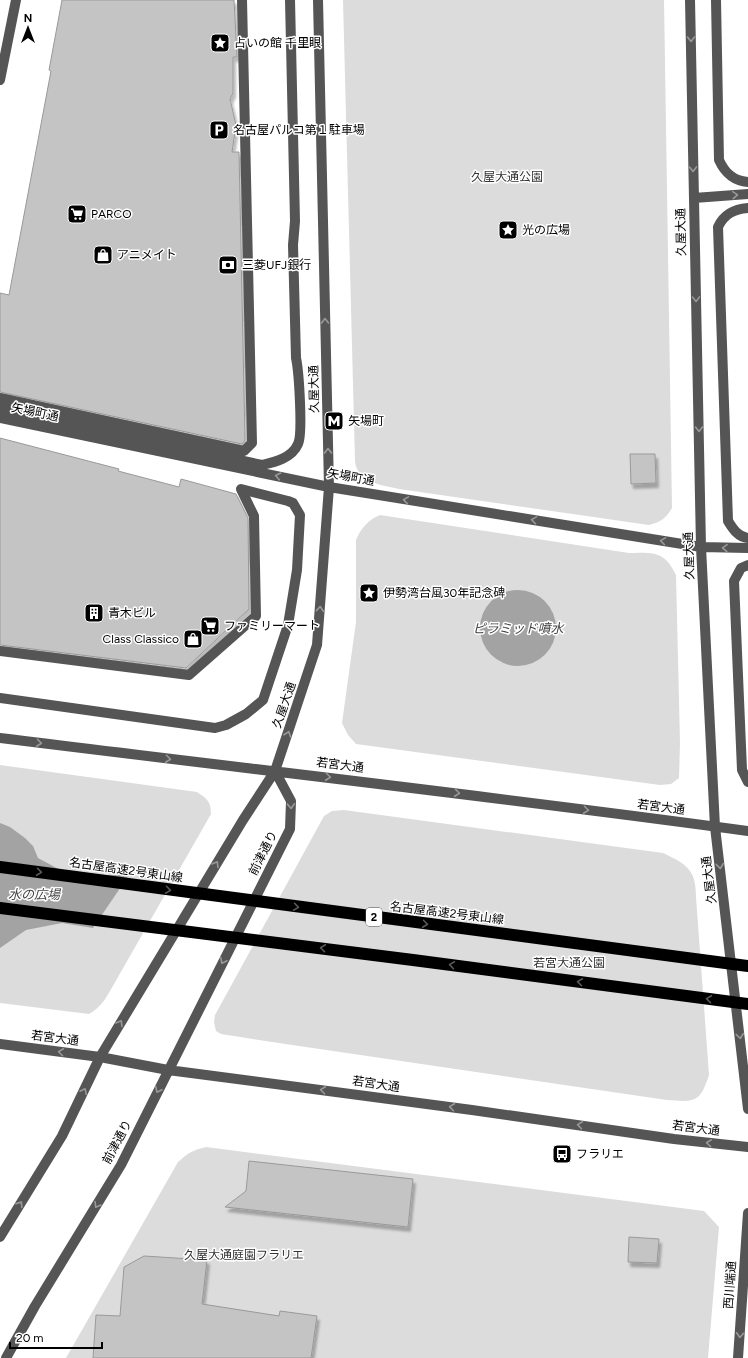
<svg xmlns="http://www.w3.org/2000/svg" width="748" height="1358" viewBox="0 0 748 1358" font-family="Figtree,'Noto Sans JP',sans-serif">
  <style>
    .green { fill: #dcdcdc }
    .water { fill: #a3a3a3 }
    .building { fill: #c4c4c4; stroke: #999; filter: url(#shadow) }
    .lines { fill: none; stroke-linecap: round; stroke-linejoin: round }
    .minor { stroke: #555; stroke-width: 10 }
    .highway { stroke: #000; stroke-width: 12 }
    .oneway { stroke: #999 }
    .oneway2 { stroke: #595959 }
    .labels { text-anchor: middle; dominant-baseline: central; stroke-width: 3; stroke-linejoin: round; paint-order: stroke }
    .shield { fill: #fff; stroke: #4c4c4c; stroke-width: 1 }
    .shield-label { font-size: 11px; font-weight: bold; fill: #000 }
    .poi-label { font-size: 12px; fill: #000; stroke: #fff; text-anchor: start }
    .park-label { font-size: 12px; fill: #333; stroke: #fff }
    .street-label { font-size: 12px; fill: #000; stroke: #fff }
    .water-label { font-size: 13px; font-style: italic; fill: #444; stroke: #fff }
  </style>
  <defs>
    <filter id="shadow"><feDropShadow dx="2.5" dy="4.5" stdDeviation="1" flood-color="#0004"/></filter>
  </defs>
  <rect width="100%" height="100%" fill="#fff"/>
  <path class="green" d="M343 0H664L672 508C666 518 661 522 649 525L399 489C382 485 357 483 355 461Z
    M380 515 629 553C639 553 653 551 662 557 668 560 673 569 676 575L680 743 679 778 671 784 660 785 356 744 348 735 342 723 356 622V540C361 528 368 520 380 515Z
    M0 765 197 792C207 799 211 801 211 814L114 984C107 996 102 1007 89 1014L0 1003Z
    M344 810 663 853C686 864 696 869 696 897L709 1075C700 1103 695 1102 667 1100L272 1042 221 1034 216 1031 214 1022 215 1015 324 816 332 811Z
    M206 1147 704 1211 719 1227 708 1358H66L178 1162C188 1153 193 1150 206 1147Z"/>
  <path class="water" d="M480 628a38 38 0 1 1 76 0a38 38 0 1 1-76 0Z
    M0 823 10 827 25 838 33 846 38 858 64 872 91 875H129L93 928 62 923 26 930 0 948Z"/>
  <path class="building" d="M62 0H234L237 57H233V93L230 99 236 125 232 152H239L245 440 242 444 0 392V293L9 295 51 71 49 70Z
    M0 438 119 469 118 471 179 487 181 479 236 494 248 518 249 609 186 668 0 645Z
    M630 454H655L656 483 631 484Z
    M249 1161 413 1179 408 1227 225 1207 246 1191Z
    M629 1237 659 1239 657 1263 628 1262Z
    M144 1256 207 1260 202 1304 279 1316 280 1311 317 1316 311 1358H93L96 1315 120 1316 124 1267Z"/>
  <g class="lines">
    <path class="minor" d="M690 0 701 547 715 827 748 1109
      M716 0 719 160C725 173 733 181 748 182
      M0 80 16 0
      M694 198 748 194
      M748 208C734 209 724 214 718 227L728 521C733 529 738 537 748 538
      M0 398 244 451 252 443 242 0
      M0 408 262 465C275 462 292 458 298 444 303 434 299 372 296 358L293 245 295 221 290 0
      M0 418 329 487 701 547 748 548
      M748 565 741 568 734 581 742 770 748 782
      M0 651 189 675 256 616 254 516 241 489 288 501 293 503 300 515 297 570 288 625 263 700 246 714 226 725 215 728 0 698
      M0 738C249 769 499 797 748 831
      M0 1044 100 1057 168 1070 472 1110 674 1139 748 1147
      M0 1237 62 1136 100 1057 243 820 275 771 317 645 329 487 318 0
      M6 1358 35 1306 121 1165 290 829 291 801 275 771
      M738 1358 748 1213"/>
    <path class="highway" d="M0 867 748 966
      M0 908 413 960 748 1004"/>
  </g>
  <defs><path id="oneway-chevron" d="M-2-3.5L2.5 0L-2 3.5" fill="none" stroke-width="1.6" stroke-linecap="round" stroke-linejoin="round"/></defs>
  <g class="oneway">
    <use href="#oneway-chevron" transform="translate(691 39) rotate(89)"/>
    <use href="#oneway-chevron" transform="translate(693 169) rotate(89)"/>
    <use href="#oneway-chevron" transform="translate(735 195) rotate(-4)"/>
    <use href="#oneway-chevron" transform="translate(696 299) rotate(89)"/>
    <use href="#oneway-chevron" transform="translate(325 321) rotate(-91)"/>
    <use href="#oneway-chevron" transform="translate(699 429) rotate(89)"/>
    <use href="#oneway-chevron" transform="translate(328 451) rotate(-91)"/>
    <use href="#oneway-chevron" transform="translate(278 476) rotate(-168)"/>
    <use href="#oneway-chevron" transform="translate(406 500) rotate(-171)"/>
    <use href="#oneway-chevron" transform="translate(534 520) rotate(-171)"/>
    <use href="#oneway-chevron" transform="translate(663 541) rotate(-171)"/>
    <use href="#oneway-chevron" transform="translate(725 548) rotate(-178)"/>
    <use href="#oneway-chevron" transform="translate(320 609) rotate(-86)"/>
    <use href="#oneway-chevron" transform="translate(288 734) rotate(-71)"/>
    <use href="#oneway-chevron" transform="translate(39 743) rotate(7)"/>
    <use href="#oneway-chevron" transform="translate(168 759) rotate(7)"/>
    <use href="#oneway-chevron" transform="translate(328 777) rotate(7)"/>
    <use href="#oneway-chevron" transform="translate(457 793) rotate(7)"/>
    <use href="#oneway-chevron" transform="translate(291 806) rotate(87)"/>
    <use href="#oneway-chevron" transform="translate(586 810) rotate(7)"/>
    <use href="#oneway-chevron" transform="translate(216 864) rotate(-59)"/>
    <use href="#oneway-chevron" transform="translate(720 866) rotate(83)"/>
    <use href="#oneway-chevron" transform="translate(223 961) rotate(117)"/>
    <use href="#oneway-chevron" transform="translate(120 1023) rotate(-59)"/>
    <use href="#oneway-chevron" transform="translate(740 1036) rotate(83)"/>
    <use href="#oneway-chevron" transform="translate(61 1052) rotate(-173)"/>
    <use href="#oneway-chevron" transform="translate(158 1090) rotate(116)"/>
    <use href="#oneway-chevron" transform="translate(323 1090) rotate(-172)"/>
    <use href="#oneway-chevron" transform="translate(84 1091) rotate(-64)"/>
    <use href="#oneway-chevron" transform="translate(452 1107) rotate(-172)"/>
    <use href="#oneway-chevron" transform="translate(580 1125) rotate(-172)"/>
    <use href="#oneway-chevron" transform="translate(709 1143) rotate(-174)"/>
    <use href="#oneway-chevron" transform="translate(20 1204) rotate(-58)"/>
    <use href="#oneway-chevron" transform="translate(97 1205) rotate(121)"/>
    <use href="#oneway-chevron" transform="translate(740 1335) rotate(94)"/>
  </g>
  <g class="oneway2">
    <use href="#oneway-chevron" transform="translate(39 872) rotate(8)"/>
    <use href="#oneway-chevron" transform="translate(168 890) rotate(8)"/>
    <use href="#oneway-chevron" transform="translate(296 907) rotate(8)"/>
    <use href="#oneway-chevron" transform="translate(425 924) rotate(7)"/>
    <use href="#oneway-chevron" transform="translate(323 948) rotate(-173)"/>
    <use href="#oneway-chevron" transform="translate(452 965) rotate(-172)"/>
    <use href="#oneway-chevron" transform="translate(580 982) rotate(-172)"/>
    <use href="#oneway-chevron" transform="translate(709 999) rotate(-172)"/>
  </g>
  <defs>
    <symbol id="sight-square" viewBox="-11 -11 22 22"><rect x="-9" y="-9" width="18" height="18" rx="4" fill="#000" stroke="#fff"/><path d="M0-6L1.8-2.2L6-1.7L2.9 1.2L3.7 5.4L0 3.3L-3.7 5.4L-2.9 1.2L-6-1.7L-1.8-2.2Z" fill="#fff"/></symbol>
    <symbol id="parking-square" viewBox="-11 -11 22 22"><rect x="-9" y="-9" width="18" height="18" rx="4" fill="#000" stroke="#fff"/><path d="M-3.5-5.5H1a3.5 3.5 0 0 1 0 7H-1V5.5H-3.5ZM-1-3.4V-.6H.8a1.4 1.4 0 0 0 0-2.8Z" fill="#fff"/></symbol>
    <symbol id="supermarket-square" viewBox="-11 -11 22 22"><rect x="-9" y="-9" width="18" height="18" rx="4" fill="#000" stroke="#fff"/><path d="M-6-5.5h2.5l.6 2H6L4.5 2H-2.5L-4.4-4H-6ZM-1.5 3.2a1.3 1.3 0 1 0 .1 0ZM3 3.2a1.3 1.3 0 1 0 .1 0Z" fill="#fff"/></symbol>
    <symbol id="shop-square" viewBox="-11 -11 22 22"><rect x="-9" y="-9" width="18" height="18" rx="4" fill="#000" stroke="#fff"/><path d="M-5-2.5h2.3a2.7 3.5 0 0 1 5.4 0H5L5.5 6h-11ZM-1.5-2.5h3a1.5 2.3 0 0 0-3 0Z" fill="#fff"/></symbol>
    <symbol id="bank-square" viewBox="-11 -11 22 22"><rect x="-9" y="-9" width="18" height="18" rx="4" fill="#000" stroke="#fff"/><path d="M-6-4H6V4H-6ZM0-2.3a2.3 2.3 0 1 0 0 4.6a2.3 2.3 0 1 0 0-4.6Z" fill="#fff"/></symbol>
    <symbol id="metro-square" viewBox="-11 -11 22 22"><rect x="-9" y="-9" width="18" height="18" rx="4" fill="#000" stroke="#fff"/><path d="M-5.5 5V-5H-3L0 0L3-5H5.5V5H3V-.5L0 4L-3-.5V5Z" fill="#fff"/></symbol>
    <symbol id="building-square" viewBox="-11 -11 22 22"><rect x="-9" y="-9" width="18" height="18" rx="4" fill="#000" stroke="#fff"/><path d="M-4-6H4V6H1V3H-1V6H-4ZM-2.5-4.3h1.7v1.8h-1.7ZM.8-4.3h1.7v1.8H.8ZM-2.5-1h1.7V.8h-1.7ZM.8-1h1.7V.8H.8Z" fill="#fff"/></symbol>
    <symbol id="bus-square" viewBox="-11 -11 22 22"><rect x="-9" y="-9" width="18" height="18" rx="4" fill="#000" stroke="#fff"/><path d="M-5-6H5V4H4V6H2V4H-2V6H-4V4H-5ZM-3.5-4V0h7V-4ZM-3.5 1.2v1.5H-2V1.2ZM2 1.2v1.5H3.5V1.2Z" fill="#fff"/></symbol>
  </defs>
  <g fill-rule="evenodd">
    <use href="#sight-square" x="209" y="32" width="22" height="22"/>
    <use href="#parking-square" x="208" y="119" width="22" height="22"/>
    <use href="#supermarket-square" x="66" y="203" width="22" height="22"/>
    <use href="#sight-square" x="497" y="219" width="22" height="22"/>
    <use href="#shop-square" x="92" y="244" width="22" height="22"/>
    <use href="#bank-square" x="217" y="254" width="22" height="22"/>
    <use href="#metro-square" x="323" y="410" width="22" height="22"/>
    <use href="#sight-square" x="358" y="582" width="22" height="22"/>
    <use href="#building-square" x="83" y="602" width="22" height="22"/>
    <use href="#supermarket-square" x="199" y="615" width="22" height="22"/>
    <use href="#shop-square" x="182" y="628" width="22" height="22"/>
    <use href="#bus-square" x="551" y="1143" width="22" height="22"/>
  </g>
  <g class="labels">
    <rect class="shield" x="366" y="908" width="16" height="18" rx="3"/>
    <g class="shield-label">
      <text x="374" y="917">2</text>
    </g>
    <g class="poi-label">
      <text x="234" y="43">占いの館 千里眼</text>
      <text x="233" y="130">名古屋パルコ第１駐車場</text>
      <text x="91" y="214">PARCO</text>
      <text x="522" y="230">光の広場</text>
      <text x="117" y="255">アニメイト</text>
      <text x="242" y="265">三菱UFJ銀行</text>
      <text x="348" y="421">矢場町</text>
      <text x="383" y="593">伊勢湾台風30年記念碑</text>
      <text x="108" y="613">青木ビル</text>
      <text x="224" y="626">ファミリーマート</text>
      <text x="179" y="639" text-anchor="end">Class Classico</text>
      <text x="576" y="1154">フラリエ</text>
    </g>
    <g class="park-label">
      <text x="507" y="177">久屋大通公園</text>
      <text x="569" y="963">若宮大通公園</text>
      <text x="244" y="1255">久屋大通庭園フラリエ</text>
    </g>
    <g class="street-label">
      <text transform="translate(681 232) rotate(-91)">久屋大通</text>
      <text transform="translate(314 389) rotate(-91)">久屋大通</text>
      <text transform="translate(35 412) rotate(12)">矢場町通</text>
      <text transform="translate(351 477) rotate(10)">矢場町通</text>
      <text transform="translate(689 556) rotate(-92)">久屋大通</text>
      <text transform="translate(284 705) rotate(-71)">久屋大通</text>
      <text transform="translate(340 765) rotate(7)">若宮大通</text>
      <text transform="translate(661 807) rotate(7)">若宮大通</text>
      <text transform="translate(263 853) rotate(-63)">前津通り</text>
      <text transform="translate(126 870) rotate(8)">名古屋高速2号東山線</text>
      <text transform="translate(709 880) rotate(-97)">久屋大通</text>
      <text transform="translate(447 913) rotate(7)">名古屋高速2号東山線</text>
      <text transform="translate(55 1038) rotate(7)">若宮大通</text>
      <text transform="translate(376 1084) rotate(8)">若宮大通</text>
      <text transform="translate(696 1128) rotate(7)">若宮大通</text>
      <text transform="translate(117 1142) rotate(-62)">前津通り</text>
      <text transform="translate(730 1285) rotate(-86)">西川端通</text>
    </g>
    <g class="water-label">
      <text x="518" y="628">ピラミッド噴水</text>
      <text x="34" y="894">水の広場</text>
    </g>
  </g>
  <g transform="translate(28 28)" stroke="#ffffff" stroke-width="3" paint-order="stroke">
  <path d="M0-3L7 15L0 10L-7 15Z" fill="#000000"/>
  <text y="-6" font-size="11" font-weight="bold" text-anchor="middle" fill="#000000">N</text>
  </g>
  <path d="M10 1342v6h92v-6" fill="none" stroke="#000000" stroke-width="2"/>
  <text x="16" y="1342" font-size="12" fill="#000000" stroke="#ffffff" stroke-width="3" paint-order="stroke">20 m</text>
</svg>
